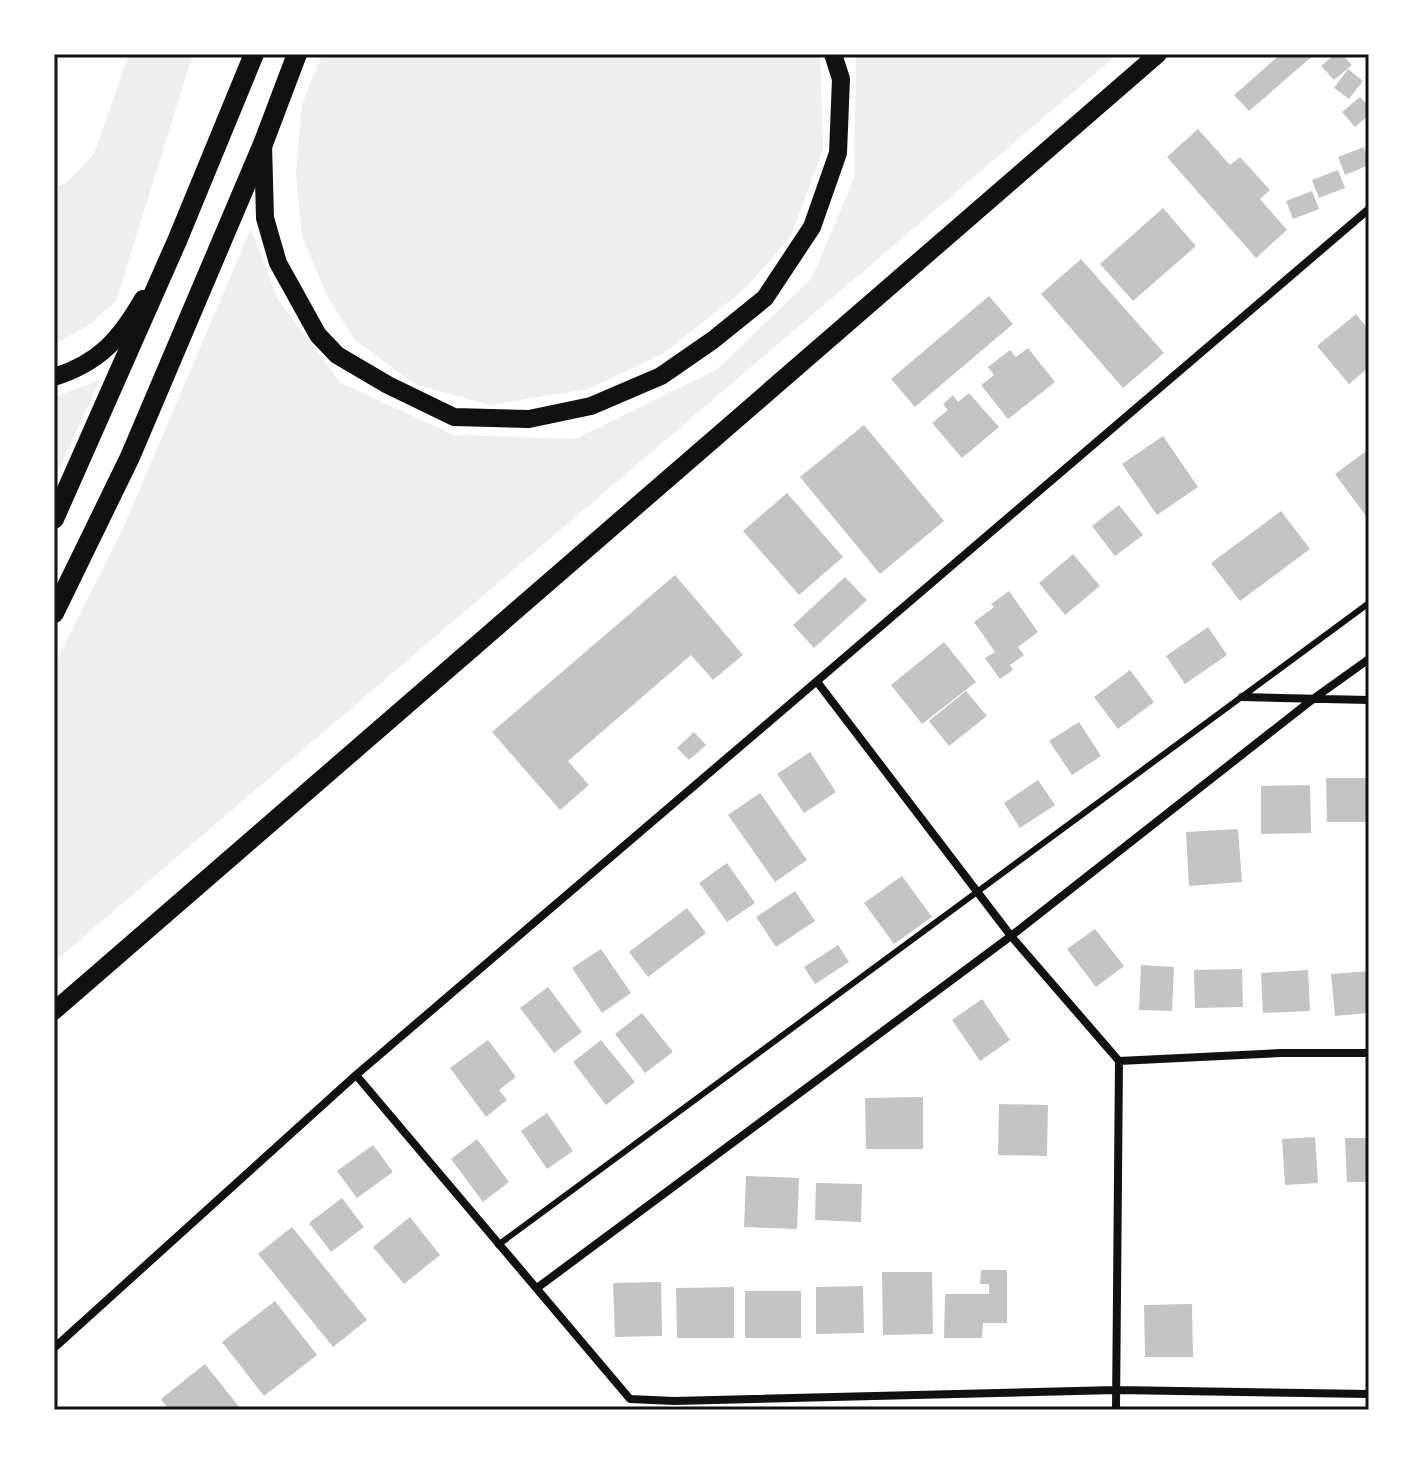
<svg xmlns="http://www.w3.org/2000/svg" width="1423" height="1464" viewBox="0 0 1423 1464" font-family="Barlow,sans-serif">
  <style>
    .green { fill: #eee }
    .building { fill: #c4c4c4 }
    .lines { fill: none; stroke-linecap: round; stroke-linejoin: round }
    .service { stroke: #111; stroke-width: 6 }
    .minor { stroke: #111; stroke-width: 8 }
    .primary { stroke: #111; stroke-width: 18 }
    .trunk { stroke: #111; stroke-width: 20 }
    .neatline { fill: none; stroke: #111; stroke-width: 3 }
  </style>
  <rect width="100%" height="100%" fill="#fff"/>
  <path class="green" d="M129 54H193L116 301 90 324 54 345V187L66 183 94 154Z
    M322 54H820L823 149 791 236 745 289 664 353 589 389 490 405 416 385 355 340 327 296 302 237 296 174 302 104Z
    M856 54H1118L54 962V665L122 531 251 228 277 298 341 383 454 435 575 439 716 370 812 278 854 178Z
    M100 380 54 480V397Z"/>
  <path class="building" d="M1281 54H1315L1249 111 1234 95Z
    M1335 54H1342L1352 65 1334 80 1321 66Z
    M1348 69 1363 81 1349 99 1334 88Z
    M1360 97 1369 107V115L1355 127 1342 112Z
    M1198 129 1230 165 1240 157 1270 190 1260 199 1287 230 1256 258 1167 157Z
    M1364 147 1369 165 1345 175 1338 157Z
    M1338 170 1345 188 1319 198 1312 180Z
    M1312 191 1319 209 1293 219 1286 201Z
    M1163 208 1196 246 1133 301 1100 264Z
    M1081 259 1164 353 1123 388 1041 294Z
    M989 296 1013 324 915 407 891 379Z
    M1356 314 1369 330V367L1349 384 1317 346Z
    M1028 348 1055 382 1008 419 981 385 994 375 988 367 1010 350 1016 357Z
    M969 393 999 427 962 458 932 423 948 410 943 404 953 395 958 402Z
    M864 425 944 521 880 574 800 477Z
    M1163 436 1198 487 1157 515 1122 464Z
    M1369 449V520L1335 474Z
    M787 493 843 557 799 595 743 531Z
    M1119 505 1143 535 1115 556 1092 526Z
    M1281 511 1310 549 1240 601 1211 563Z
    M1073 554 1100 586 1065 615 1039 583Z
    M675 575 743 655 713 680 691 655 568 761 589 785 560 810 492 732Z
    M845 577 867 600 814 648 793 625Z
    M1009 591 1038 632 1018 647 1024 655 1010 665 1013 670 1000 679 985 658 995 652 974 622 994 607 991 604Z
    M1208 627 1227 655 1185 684 1166 656Z
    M944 642 976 682 922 724 891 685Z
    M1130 670 1154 702 1118 729 1094 697Z
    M966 691 987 716 949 746 929 721Z
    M1079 722 1101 756 1072 775 1049 741Z
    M694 732 706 745 689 760 677 748Z
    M810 752 836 792 804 813 777 774Z
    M1326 778H1369V822H1327Z
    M1038 780 1055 805 1020 828 1004 803Z
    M1310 785 1311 833 1261 834V786Z
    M760 793 807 860 775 882 728 815Z
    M1238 829 1242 882 1189 886 1186 832Z
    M727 863 755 903 727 922 699 883Z
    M902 876 932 917 894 944 864 903Z
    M795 891 815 921 776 947 756 917Z
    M687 908 706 933 648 977 629 952Z
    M1095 929 1124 966 1096 987 1067 949Z
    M838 945 849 962 815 984 804 967Z
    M601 949 631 993 602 1013 572 968Z
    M1141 965 1174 967 1172 1011 1139 1010Z
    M1242 969 1243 1007 1195 1008 1194 970Z
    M1308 970 1310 1011 1263 1013 1261 973Z
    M1369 971V1013L1335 1016 1331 974Z
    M548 987 582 1032 554 1053 520 1008Z
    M982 999 1010 1040 980 1061 952 1020Z
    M642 1013 673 1052 645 1073 615 1034Z
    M488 1040 516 1077 499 1090 507 1100 486 1117 450 1068Z
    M601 1040 635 1082 606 1105 573 1062Z
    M923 1097V1149H866L865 1098Z
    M999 1104 1048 1105 1047 1156 998 1155Z
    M547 1113 573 1151 547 1169 521 1131Z
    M1315 1137 1318 1183 1285 1185 1282 1139Z
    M1345 1138H1369V1182H1347Z
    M477 1139 509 1182 483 1202 451 1159Z
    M373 1145 393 1172 357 1198 337 1171Z
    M746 1176 799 1178 797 1229 744 1227Z
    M816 1183 862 1184 861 1222 815 1220Z
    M342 1198 364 1227 331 1252 309 1223Z
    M410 1217 440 1255 404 1284 373 1247Z
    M292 1227 367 1320 333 1347 258 1254Z
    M981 1270H1007V1323H983L982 1338H944L945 1294H989V1284H980Z
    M882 1272H932L933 1334 883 1335Z
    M661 1282 662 1336 615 1337 613 1283Z
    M863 1286 864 1333 816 1334V1287Z
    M734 1287V1338H677L676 1288Z
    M745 1291H801V1338H745Z
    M275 1301 317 1355 264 1396 222 1342Z
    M1192 1304 1193 1357H1145L1144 1305Z
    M205 1364 240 1408 237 1410H169L161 1399Z"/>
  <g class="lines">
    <path class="service" d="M498 1245 1369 603"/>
    <path class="minor" d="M818 683 1011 936 1119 1061
      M1242 697 1369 700
      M1119 1061 1281 1053H1369
      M356 1075 630 1399 674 1401 1116 1390 1369 1394
      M537 1288 1011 936 1313 699 1369 659
      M54 1348 356 1075 1369 209
      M1116 1410 1119 1061"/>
    <path class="primary" d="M263 144 265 218 278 263 318 335 337 355 388 385 454 417 529 419 591 406 661 376 713 340 765 298 812 227 838 153 841 79 833 54
      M54 377C99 363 120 339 143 299
      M54 1011 1158 54"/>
    <path class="trunk" d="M54 519 177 241 254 54
      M54 613 130 457 263 144 297 54"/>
  </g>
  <rect width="1423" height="1464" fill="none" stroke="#ffffff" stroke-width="112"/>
  <rect x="56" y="56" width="1311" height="1352" class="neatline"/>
</svg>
